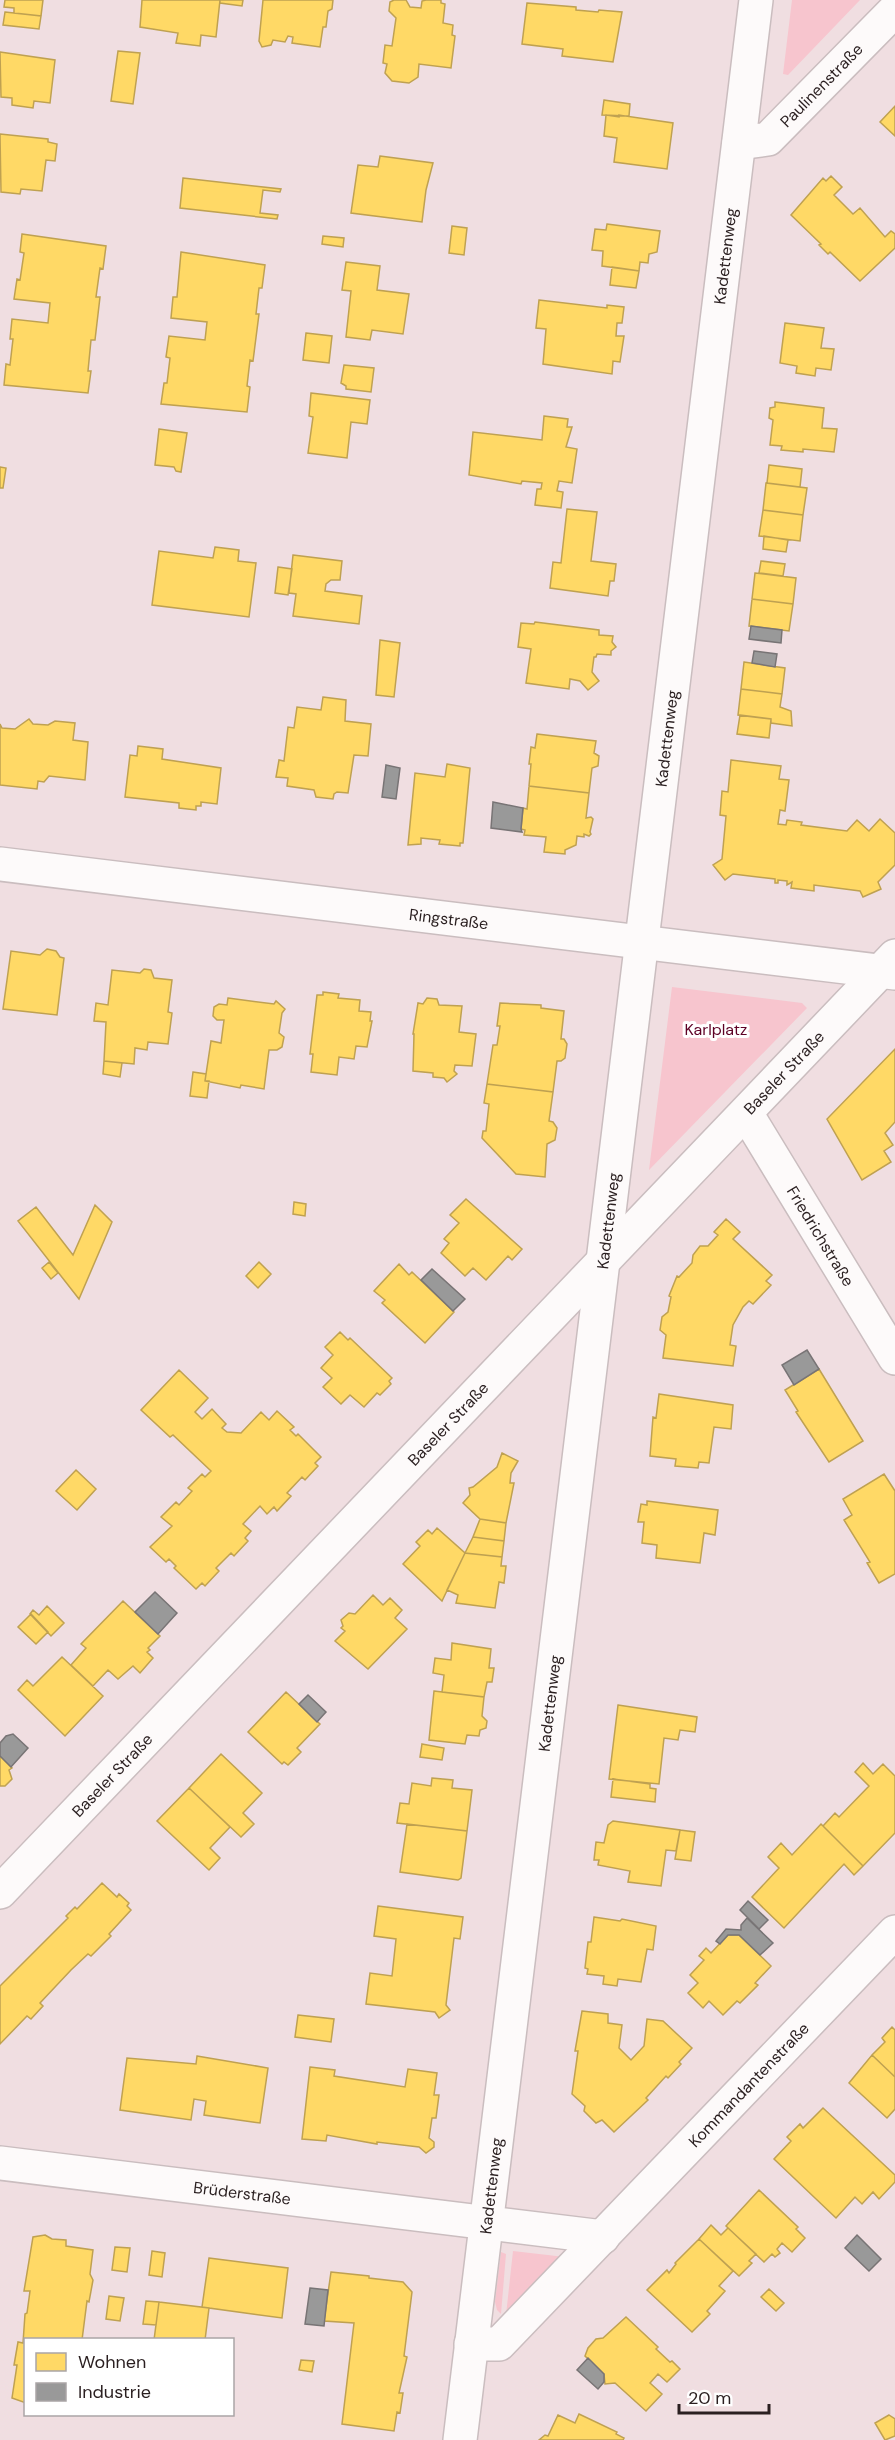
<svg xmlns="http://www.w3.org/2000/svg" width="895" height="2440" viewBox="0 0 895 2440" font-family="'DM Sans',sans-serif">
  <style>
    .green { fill: #f7c5ce }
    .homes { fill: #ffd966; stroke: #bfa151; stroke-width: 1.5 }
    .industry { fill: #999; stroke: #787475; stroke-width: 1.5 }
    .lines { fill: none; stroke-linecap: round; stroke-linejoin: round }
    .minor-casing { stroke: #cabdbf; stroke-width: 36 }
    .minor { stroke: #fdfafa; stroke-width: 33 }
    .labels { text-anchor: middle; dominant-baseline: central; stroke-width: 6; stroke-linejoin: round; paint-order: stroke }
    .street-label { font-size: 16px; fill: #2a1f20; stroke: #fff }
    .park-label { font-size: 16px; fill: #5d0125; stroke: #fff }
  </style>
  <rect width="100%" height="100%" fill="#f0dee1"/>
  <path class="green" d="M792 0H860L788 75 783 74Z
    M672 987 802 1003 807 1008 649 1170Z
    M513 2251 565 2257 506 2315Z
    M501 2252 506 2254 501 2314 497 2310 495 2302Z"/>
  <path class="homes" d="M5 0H43L41 16 14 13V8L4 7Z
    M142 0H220L216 37 201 35 200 46 176 43 178 33 140 27Z
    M220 0H243L242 6 220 3Z
    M263 0H333L332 9 328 11 326 27H323L320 47 292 43 293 37 288 36 285 42 273 40 271 45 262 47 259 41Z
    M394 0H406L410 7 421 8 422 1 426 0H441V3L445 4 443 23 453 25 452 35 455 36 451 68 419 64 418 77 409 83 392 81 385 73 387 64 383 63 385 45 392 46 396 18 389 11 390 2Z
    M527 3 576 7V10L598 12 599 10 622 12 613 62 562 56 563 49 522 44Z
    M5 12 41 16 39 29 3 25Z
    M118 51 140 53 133 104 111 101Z
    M0 52 55 60 50 103 34 101 33 108 12 105V98L1 97Z
    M604 100 630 104 629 116 602 115Z
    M895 106V136L880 122Z
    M606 115 619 117V115L673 123 667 169 614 162 617 138 604 136Z
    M0 134 48 139V142L57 144 55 161 46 160 42 191 21 189 20 194 1 192Z
    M380 156 433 163 426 190 422 222 351 213 358 165 378 167Z
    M831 176 842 187 834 195 853 214 860 208 885 237 891 231 895 234V248L860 281 830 252 828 254 819 245 821 244 791 215 823 178 826 181Z
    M183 178 281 189 280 192 263 190 260 213 278 215 277 219 180 208Z
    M607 224 660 231 657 252 649 254 648 263 640 262 639 271 602 266 603 251 592 250 595 229 606 230Z
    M452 226 467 228 464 255 449 253Z
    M22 234 106 246 103 269 100 268 96 297H100L95 340H91L88 371H91L88 393 4 385 6 364 10 365 13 339H10L12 319 48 323 50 303 14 299 17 279 20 280 24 253 20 252Z
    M323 236 344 238 343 247 322 244Z
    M181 252 265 265 262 288H259L256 314H259L253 361 250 360 247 386 250 387 247 412 161 404 164 383H167L170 358 166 357 169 336 205 340 207 322 171 318 173 297H177Z
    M346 262 380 266 377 290 409 294 403 334 372 330 370 340 346 337 351 291 342 290Z
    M612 267 639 271 636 288 610 285Z
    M539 300 607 308V305L624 307 622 323H617L616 336H624L620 362 613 361 612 374 543 364 546 329 536 328Z
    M785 323 824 328 821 348 834 349 831 370 816 368 815 376 796 373 797 366 780 363Z
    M306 333 332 336 329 363 303 360Z
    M344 365 374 368 371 392 346 389V386L341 383Z
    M311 393 370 400 367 424 351 422 347 458 308 453 313 417 309 416Z
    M775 402 824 408 822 428 837 429 834 452 803 449V452L781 450 782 446 770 445 773 420 769 418 770 408 775 407Z
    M544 416 568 419 567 427H572L566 447 577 449 572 483 559 481 557 491 563 492 561 508 535 505 537 489H541L542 483 522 481 521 484 469 475 473 432 542 440Z
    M159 429 187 433 181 472 176 471 174 467 155 465Z
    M769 465 802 469 800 487 767 483Z
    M0 467 6 468 3 488H0Z
    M766 483 807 488 803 515 763 510Z
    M567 509 597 512 591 561 616 564 614 581H610L608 596 550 588 553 562 561 563Z
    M763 510 803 515 800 541 759 536Z
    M764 536 788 540 786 552 763 549Z
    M215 547 239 550 238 561 256 563 249 617 152 605 159 551 213 558Z
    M293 555 342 561 340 580H331L326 584 325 591 362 596 359 624 293 616 296 594 289 593Z
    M761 561 785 564 783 576 759 573Z
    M278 567 292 569 288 595 275 593Z
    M755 573 796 578 793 604 752 599Z
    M752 599 793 604 789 631 749 626Z
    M535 622 599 630V635L613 636 612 642 616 647 611 651V655L597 654 596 657H594L592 672 599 681 588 690 580 681 570 679 569 689 526 683 531 649 518 647 521 623 534 624Z
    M380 640 400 643 394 697 376 695Z
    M744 662 785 668 782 694 741 689Z
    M741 689 782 694 780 707 791 711 792 726 771 723V719L738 715Z
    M323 697 346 700 345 721 371 724 368 756 354 755 348 793 337 792 334 794 333 799 316 797 314 790 287 786 288 778 276 777 279 760 284 761 288 727 294 728 297 707 321 710Z
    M740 715 771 719 769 738 737 734Z
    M29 719 33 724 48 725 55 721 75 723 73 740 88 742 85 780 49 776 44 782 38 781 37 789 0 785V724L2 728 15 729Z
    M537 734 596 741 594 753 599 756 598 766 592 768 589 793 529 786 531 764H529L531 747 535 748Z
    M138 746 163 749 162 759 221 768 217 804 201 802V806H196V810L179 808V803L125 797 130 755 137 756Z
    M731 760 781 766 779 779 789 780 785 811 780 810 778 824 786 825 787 820 802 822 801 825 847 831 857 820 869 831 880 819 895 833V865L878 882 881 889 863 897 860 891 814 885V891L791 888 792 882 787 885V881L778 880V883H775V879L733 874 725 880 713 865 722 859 726 816 720 815 722 791 728 792Z
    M447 764 470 768 463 843H460V846L439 844 440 840 421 838V844L408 845 415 773 445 777Z
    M529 786 589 793 586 818 591 817 593 819 590 832 591 834 589 836 584 834V837L577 836 576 845 565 850V854L544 852 546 837 524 835 525 830 521 829 523 808 527 809Z
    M47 949 56 951 60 957 64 958 57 1015 3 1009 11 951 40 955Z
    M144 969 151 970 154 978 172 980 168 1012 172 1013 168 1044 148 1042 147 1050 135 1048 134 1064 104 1061 106 1022 94 1021 96 1003 108 1005 112 970 140 973Z
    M323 992 339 994 338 998 360 1000 359 1011 371 1012 370 1021H372L367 1047 356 1046 354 1059 339 1057 337 1075 311 1072 313 1054H310L317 995H323Z
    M228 998 274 1004 276 1001 285 1009 282 1013 279 1033 284 1037 282 1047 277 1050H269L264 1089 241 1085 240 1088 205 1081 211 1041 221 1043 224 1020H217L213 1016 214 1007 219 1004 227 1005Z
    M427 998 437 999 439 1005 462 1006 459 1032 476 1034 472 1066 455 1065 454 1071 457 1074 447 1082 444 1078 433 1077V1073L413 1071 414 1034H413L418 1003 423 1004Z
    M500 1003 541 1005V1008L564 1011 561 1039H564L567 1044 565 1058 561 1061H557L553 1092 487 1084 493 1045H497L500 1026H497Z
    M895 1049V1122L885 1133 893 1145 884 1151 891 1162 862 1180 827 1119Z
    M104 1061 122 1063 120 1077 103 1074Z
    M193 1072 206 1074 205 1081H209L207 1098 190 1096Z
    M487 1084 553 1092 549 1121 553 1122 557 1128 555 1140 547 1144 545 1177 516 1174 482 1138 483 1131H486L489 1104 484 1103Z
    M466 1199 522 1249 512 1260 508 1256 486 1280 473 1268 465 1276 441 1253 449 1243 444 1239 459 1223 450 1215Z
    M294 1202 306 1204 305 1216 293 1214Z
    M95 1205 112 1222 79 1299 18 1221 36 1207 73 1255Z
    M726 1219 740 1232 733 1239 772 1275 766 1281 771 1285 753 1304 749 1301 743 1307 733 1325 730 1345 736 1346 733 1366 663 1358 666 1335 660 1330 662 1317 668 1312 671 1297 669 1296 677 1276 679 1277 692 1263 693 1255 700 1246H708L718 1235 714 1232Z
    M49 1262 58 1273 51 1279 42 1268Z
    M259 1262 271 1274 258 1288 246 1276Z
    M399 1264 409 1275 412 1272 454 1312 425 1343 382 1303 385 1300 374 1291Z
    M340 1332 348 1340 350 1338 392 1378 389 1381 391 1384 380 1395 377 1393 364 1407 350 1395 341 1404 323 1387 332 1378 321 1368 333 1355 325 1347Z
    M819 1369 863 1441 829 1462 796 1412 798 1411 785 1390Z
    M179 1370 208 1398 195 1412 202 1419 212 1409 226 1424 222 1428 227 1432 241 1433 261 1412 269 1420 277 1411 294 1427 290 1430 296 1436 298 1434 321 1457 315 1463 318 1466 305 1480 302 1477 287 1493 291 1496 277 1511 274 1507 267 1514 260 1506 243 1524 251 1531 245 1538 248 1541 234 1556 231 1553 216 1568 219 1571 205 1586 202 1583 196 1589 174 1568 176 1566 169 1559 166 1562 150 1547 172 1526 161 1517 176 1502 179 1505 192 1491 188 1488 202 1474 205 1477 211 1471 173 1435 170 1437 141 1410Z
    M659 1394 733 1405 731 1429 714 1427 709 1463 699 1462 698 1468 675 1466 676 1459 650 1456 653 1417 656 1418Z
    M502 1453 518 1461 511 1473 510 1483H514L506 1523 480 1519 463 1503 470 1495 469 1488 473 1487 497 1467Z
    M76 1470 96 1489 77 1510 56 1491Z
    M884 1474 895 1491V1574L879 1583 867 1563 870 1562 844 1520 852 1515 843 1499Z
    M647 1501 718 1510 715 1535 704 1533 700 1563 656 1558 657 1545 642 1543 644 1522H638L641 1504 647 1505Z
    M480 1519 506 1523 504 1541 473 1537Z
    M437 1528 465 1553 442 1601 403 1564 420 1546 416 1542 428 1530 432 1534Z
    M473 1537 504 1541 502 1557 465 1553Z
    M465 1553 502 1557 501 1566H506L504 1583 499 1582 495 1608 456 1603 458 1595 447 1590Z
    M373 1595 383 1605 390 1598 402 1610 395 1618 407 1629 368 1669 335 1641 345 1631 341 1628 343 1626 341 1620 349 1613 355 1614Z
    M123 1601 160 1636 148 1648 150 1650 147 1652 153 1658 140 1673 133 1666 118 1679 108 1670 93 1686 71 1665 86 1648 81 1644Z
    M47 1606 64 1623 51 1636 30 1614 33 1610 39 1615Z
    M31 1614 48 1632 36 1644 18 1627Z
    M452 1643 491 1649 489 1668H494L492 1682H487L484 1697 442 1692 444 1675 433 1673 435 1658 451 1660Z
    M62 1657 103 1696 65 1736 18 1690 27 1680 33 1686Z
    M434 1691 484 1697 482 1716 487 1721 486 1728 480 1730 479 1736 467 1735 465 1744 429 1740Z
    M286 1692 320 1724 297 1748 301 1752 288 1765 284 1762 282 1764 248 1732Z
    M618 1705 697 1717 695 1732 680 1730 678 1740 664 1738 659 1784 609 1779Z
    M422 1744 444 1748 442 1760 420 1757Z
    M221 1754 262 1793 243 1813 254 1824 241 1837 189 1788Z
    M0 1756 12 1768 9 1770 12 1779 5 1786H0Z
    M863 1763 873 1774 883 1764 895 1776V1833L863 1866 823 1826 835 1813 839 1817 869 1786 855 1772Z
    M432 1778 453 1780 452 1788 472 1790 467 1831 397 1823 400 1803 409 1804 412 1783 431 1786Z
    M613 1779 650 1784V1788L656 1789 655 1802 611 1797Z
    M189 1788 230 1827 210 1848 220 1858 209 1870 157 1821Z
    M613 1821 680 1830 676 1851 666 1850 661 1886 628 1882 630 1871 598 1865 599 1860H594L596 1842 604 1843 608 1825Z
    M407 1824 467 1831 461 1878 458 1880 400 1872Z
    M821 1824 863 1866 854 1875 844 1864 784 1928 752 1897 779 1868 768 1857 781 1843 792 1855Z
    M680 1830 695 1832 691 1861 675 1859Z
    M102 1883 117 1897 119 1894 129 1903 127 1906 131 1910 109 1934 111 1936 91 1956 88 1954 71 1970 40 2003 43 2006 31 2019 27 2016 0 2044V1986L68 1918 66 1916 75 1907 77 1909Z
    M378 1906 463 1917 460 1939 454 1938 446 2005 450 2010 439 2018 435 2012 366 2004 370 1973 392 1976 396 1939 374 1936Z
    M594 1917 620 1921 622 1919 656 1926 653 1950 647 1949 641 1982 618 1979 617 1986 603 1984 604 1976 587 1974 588 1969 585 1968 588 1942H591Z
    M728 1935H739L771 1966 755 1983 758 1985 740 2003 737 2001 723 2015 709 2001 703 2008 688 1993 698 1983 690 1975 704 1960 699 1956 706 1948 711 1953Z
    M582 2011 608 2014V2023L622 2025 619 2048 631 2060 644 2046 647 2019 663 2021 692 2048 679 2062 681 2064 668 2078 666 2076 646 2098 648 2100 614 2132 602 2120 596 2123 584 2111 585 2106 572 2094 578 2051H575Z
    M298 2015 334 2019 331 2042 295 2037Z
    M892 2027 895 2030V2077L872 2055 885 2042 882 2038Z
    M872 2055 895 2077V2109L887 2118 849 2083Z
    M197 2056 268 2068 260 2123 204 2115 206 2101 194 2099 191 2120 120 2110 127 2058 196 2064Z
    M310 2067 335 2070 334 2076 405 2087 408 2069 437 2073 434 2095H439L436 2118H432L429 2138 434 2142V2147L426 2153 419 2147 377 2142V2144L327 2135 326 2141 302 2139Z
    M823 2108 895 2175V2182L879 2199 873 2192 862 2204 855 2197 836 2218 774 2159 791 2141 787 2137 800 2124 803 2128Z
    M759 2190 798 2227 796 2229 805 2238 792 2252 782 2243 777 2249 780 2253 775 2257 772 2254 764 2262 726 2226Z
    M711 2225 721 2235 728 2228 756 2254 749 2261 752 2263 739 2276 699 2239Z
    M45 2235 52 2239 66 2240V2246L93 2250 90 2274 93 2280 89 2302 87 2301 82 2340H26V2403L12 2398 17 2365H14L18 2342 23 2343 25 2314 27 2313 30 2291H24L33 2237Z
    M699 2239 733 2271 719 2286 725 2291 707 2311 710 2314 692 2332 647 2290 667 2270 669 2273 676 2264 675 2263Z
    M115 2247 130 2248 127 2272 112 2270Z
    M152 2251 165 2253 162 2277 149 2275Z
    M209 2258 288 2268 282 2318 202 2307Z
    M331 2272 369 2276V2278L403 2282 412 2292 404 2356 407 2357 399 2393H403L400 2413 397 2412 394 2431 342 2424 354 2323 324 2321Z
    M769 2289 784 2303 776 2311 761 2297Z
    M109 2296 124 2298 120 2321 106 2319Z
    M146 2301 159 2302 156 2325 143 2324Z
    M159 2302 209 2308 205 2340H154Z
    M626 2317 658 2347 656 2349 670 2362 672 2361 680 2369 667 2382 658 2374 650 2383 662 2394 646 2411 615 2383 605 2384 604 2374 585 2356 588 2348 596 2339 603 2338Z
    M301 2360 314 2361 312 2372 299 2370Z
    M579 2414 617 2432 616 2434 624 2438 623 2440H539L545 2435 548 2436 558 2415 575 2423Z
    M889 2415 895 2419V2436L885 2440 875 2423Z"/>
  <path class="industry" d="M751 626 782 630 781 643 749 639Z
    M754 651 777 654 775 667 752 663Z
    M386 765 400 768 396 799 382 797Z
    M493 802 523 808 521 829 522 832 491 828Z
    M432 1269 465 1299 453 1311 421 1280Z
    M807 1350 819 1369 794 1385 782 1365Z
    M155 1592 177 1613 158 1634 135 1612Z
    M308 1695 326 1712 317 1722 299 1704Z
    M13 1734 28 1748 11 1767 0 1756V1743L6 1736Z
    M748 1901 768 1920 759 1929 740 1910Z
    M747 1918 773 1943 760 1955 739 1935H728L720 1944 716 1941 726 1929 741 1930V1925Z
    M857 2235 881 2259 869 2271 845 2248Z
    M310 2288 328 2290 324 2326 305 2324Z
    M588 2358 604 2374V2382L598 2389 577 2370Z"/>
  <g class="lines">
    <defs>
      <g id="minor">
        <path id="s1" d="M739 143 768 139 895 10"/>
        <path id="s2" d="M0 864 895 973"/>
        <path id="s3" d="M746 1113 895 1358"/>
        <path id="s4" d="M0 1892 895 956"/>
        <path id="s5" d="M0 2163 603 2237"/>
        <path id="s6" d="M471 2344H499L895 1932"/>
        <path id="s7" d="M460 2440 756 0"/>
      </g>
    </defs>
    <use href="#minor" class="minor-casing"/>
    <use href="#minor" class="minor"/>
  </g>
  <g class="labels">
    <g class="street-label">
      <text stroke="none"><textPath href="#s1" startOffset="105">Paulinenstraße</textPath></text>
      <text stroke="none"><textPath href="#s7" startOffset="2200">Kadettenweg</textPath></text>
      <text stroke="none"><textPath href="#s7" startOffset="1714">Kadettenweg</textPath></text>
      <text stroke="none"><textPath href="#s2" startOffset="452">Ringstraße</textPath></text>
      <text stroke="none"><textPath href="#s4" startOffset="1134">Baseler Straße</textPath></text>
      <text stroke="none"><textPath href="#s7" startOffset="1228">Kadettenweg</textPath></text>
      <text stroke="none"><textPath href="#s3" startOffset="144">Friedrichstraße</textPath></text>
      <text stroke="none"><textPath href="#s4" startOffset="648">Baseler Straße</textPath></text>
      <text stroke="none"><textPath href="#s7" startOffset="742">Kadettenweg</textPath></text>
      <text stroke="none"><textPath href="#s4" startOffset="162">Baseler Straße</textPath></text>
      <text stroke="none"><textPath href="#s6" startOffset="388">Kommandantenstraße</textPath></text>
      <text stroke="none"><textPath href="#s7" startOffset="256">Kadettenweg</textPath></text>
      <text stroke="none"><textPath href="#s5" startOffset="244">Brüderstraße</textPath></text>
    </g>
    <g class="park-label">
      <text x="716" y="1029">Karlplatz</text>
    </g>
  </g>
  <rect x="24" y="2338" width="210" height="78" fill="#ffffff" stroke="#aaa5a6" stroke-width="1.5"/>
  <rect x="36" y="2353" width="30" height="18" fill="#ffd966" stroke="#aaa5a6" stroke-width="1.5"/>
  <text x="78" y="2368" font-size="18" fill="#2a1f20">Wohnen</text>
  <rect x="36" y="2383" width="30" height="18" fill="#999999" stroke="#aaa5a6" stroke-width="1.5"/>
  <text x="78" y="2398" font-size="18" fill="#2a1f20">Industrie</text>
  <path d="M679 2404v9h90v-9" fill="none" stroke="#2a1f20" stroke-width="3"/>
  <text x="688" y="2404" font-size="18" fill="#2a1f20" stroke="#ffffff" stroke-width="4.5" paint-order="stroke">20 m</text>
</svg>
